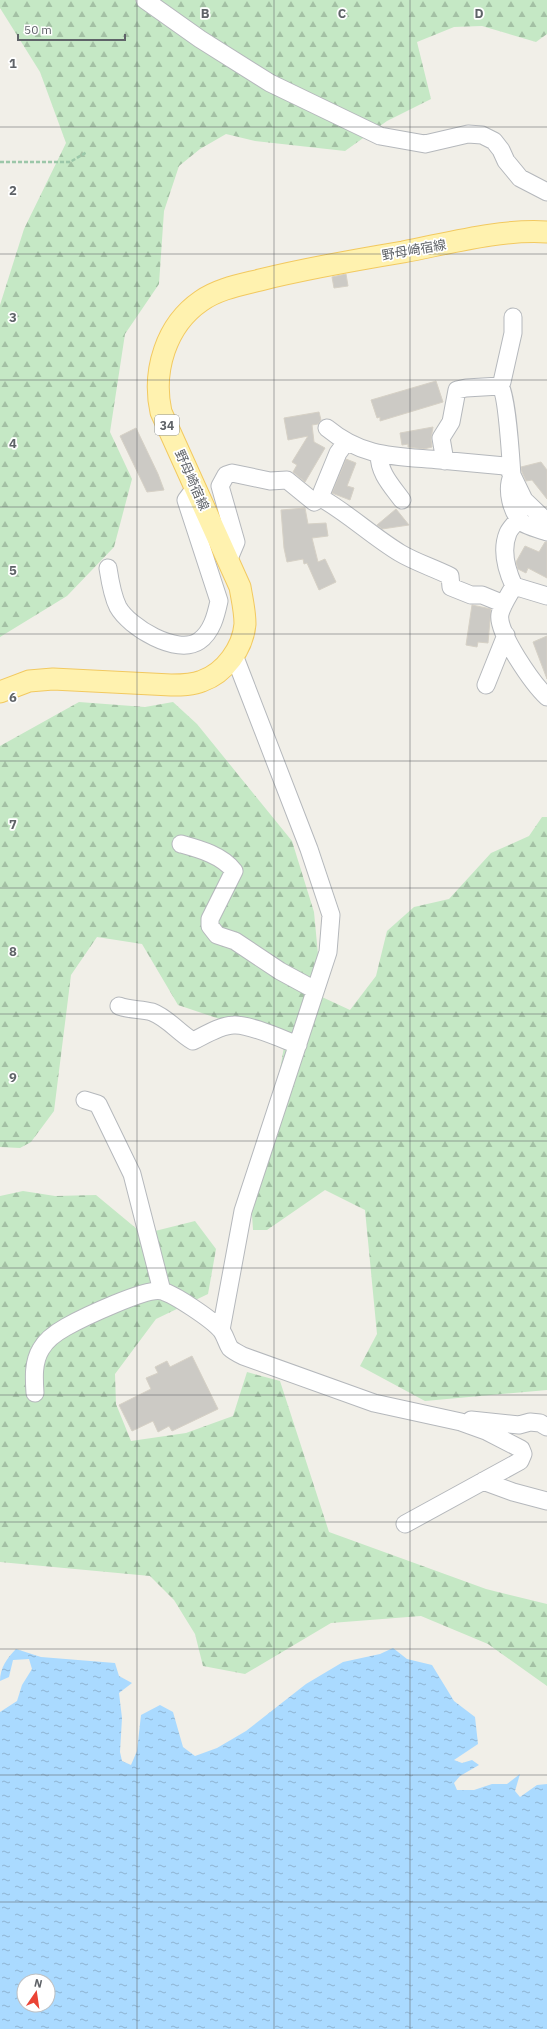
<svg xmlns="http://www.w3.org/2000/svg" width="547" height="2029" viewBox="0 0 547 2029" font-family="'IBM Plex Sans','Noto Sans JP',sans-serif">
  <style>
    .forest { fill: url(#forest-firs) }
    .water { fill: url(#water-ripples); fill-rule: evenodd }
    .building { fill: #cccac5; stroke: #d6d1c6 }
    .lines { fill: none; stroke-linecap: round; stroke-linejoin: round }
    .minor-casing { stroke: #b5b8bc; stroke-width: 19 }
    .major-casing { stroke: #f2c960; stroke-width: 23 }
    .path { stroke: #9cc7a9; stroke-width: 2.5; stroke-dasharray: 4 2; stroke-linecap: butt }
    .minor { stroke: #fff; stroke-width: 17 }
    .major { stroke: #fff2af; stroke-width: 21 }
    .grid { fill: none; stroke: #5f6368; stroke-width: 1; stroke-opacity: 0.55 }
    .labels { text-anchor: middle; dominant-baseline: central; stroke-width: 3.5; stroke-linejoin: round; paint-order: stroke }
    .shield { fill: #fff; stroke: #8f9295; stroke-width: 1 }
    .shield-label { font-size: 12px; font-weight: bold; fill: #5f6368 }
    .street-label { font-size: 13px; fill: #5f6368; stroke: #fff }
    .grid-label { font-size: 13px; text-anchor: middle; font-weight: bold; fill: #5f6368; stroke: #fff; stroke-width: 3.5; stroke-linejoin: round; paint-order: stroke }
  </style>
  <defs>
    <pattern id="forest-firs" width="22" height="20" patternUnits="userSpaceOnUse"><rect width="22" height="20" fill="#c5e8c5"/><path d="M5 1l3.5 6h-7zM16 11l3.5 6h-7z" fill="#a3c0a4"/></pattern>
    <pattern id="water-ripples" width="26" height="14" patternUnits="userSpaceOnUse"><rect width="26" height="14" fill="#aadaff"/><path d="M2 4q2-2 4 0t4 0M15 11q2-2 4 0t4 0" fill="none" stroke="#8eb4d2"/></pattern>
  </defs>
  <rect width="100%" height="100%" fill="#f1efe8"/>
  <path class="forest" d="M0 0H547V34L536 42 482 26 454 27 417 42 431 99 387 121 345 151 255 141 226 134 200 149 179 166 164 211 159 284 125 334 110 432 132 479 114 547 67 596 0 637V305L24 229 66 143 40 72 0 8Z
    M79 702 145 707 173 702 197 724 292 841 314 912 322 997 350 1010 376 976 387 931 414 907 449 899 491 853 529 836 542 817H547V1390L425 1401 360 1366 377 1334 365 1210 325 1190 267 1230H253L251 1200 264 1162 285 1041 178 1005 142 944 97 937 71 975 54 1111 31 1142 20 1148 0 1147V746Z
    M23 1191 55 1196 96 1195 143 1234 195 1221 216 1249 208 1294 156 1319 115 1374 116 1404 131 1441 186 1433 233 1416 247 1372 280 1381 329 1532 486 1589 547 1604V1686L488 1644 421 1616 331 1623 245 1674 203 1666 195 1634 174 1600 150 1576 0 1562V1196Z"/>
  <path class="water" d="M393 1648 407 1659 432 1665 454 1701 475 1717 478 1744 454 1760 462 1763 472 1760 479 1765 460 1776 454 1783 457 1790H474L492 1784H507L520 1774 515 1791 520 1797 537 1785 547 1784V2029H0V1712L17 1701 22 1685 32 1669 29 1659 13 1660 9 1677 0 1681C0 1668 7 1658 16 1649L41 1657 115 1663 119 1676 132 1683 119 1693 122 1718 120 1752 122 1761 131 1765 137 1751 141 1715 160 1705 173 1712 183 1747 195 1756 217 1748 246 1731 306 1684 343 1662 380 1654ZM24 1981H48V2005H24Z"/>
  <path class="building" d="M346 274 348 286 334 288 332 277Z
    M436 381 443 402 380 421V417L377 418 371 400Z
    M319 412 321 420 318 424 312 425 314 442 325 448 305 482 293 472 297 465 292 462 308 436 288 440 284 418Z
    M433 427 431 439 432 447 424 449 408 447V444L402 445 400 433Z
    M136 428 158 474 164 490 147 492 120 436Z
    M346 459 356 463 347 486 354 488 350 500 332 493Z
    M541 462 547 470V499L532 480 526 481 522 472 521 467Z
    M305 508 308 524 326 523 328 536 312 538 318 562 325 559 336 582 319 590 307 563 304 564 303 559 287 562 284 548 281 510Z
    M396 509 409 525 382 529 377 525Z
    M545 542H547V578L528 568 526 573 518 569 516 562 525 546 539 552Z
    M472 605 491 609 488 643 478 642 477 647 466 645Z
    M547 636V679L533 642Z
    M192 1356 218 1409 172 1431 169 1426 158 1432 153 1421 132 1431 119 1405 151 1389 146 1378 158 1373 155 1367 167 1361 170 1367Z"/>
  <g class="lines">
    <defs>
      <path id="minor" d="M145 0 200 39 270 83 380 136 425 144 468 134 482 135 494 141 501 150 506 161 520 178 547 192
        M500 386C507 394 511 461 512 476 506 489 511 513 523 523 529 527 540 529 547 532
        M327 428C363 458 396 456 440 460 462 462 483 464 505 466L510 471 524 500 547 522
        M379 454C379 473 391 485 402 500
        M445 461 441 438 451 422 457 390 466 388 500 386 502 382 513 333V317
        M321 498 322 492 338 453 346 442
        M519 518C516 523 510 528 508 533 501 550 507 571 514 586 509 595 502 605 500 614 496 632 534 685 547 697
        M228 561 236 542 220 486 226 475 232 473 270 481 287 480 314 502 321 498C349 514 372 536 400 553 415 562 434 568 450 576L451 587 471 595H482L504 604
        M108 568C110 581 112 595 118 607 129 627 177 656 199 641 212 632 216 615 219 601L186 500 195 488
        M514 586 547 596
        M486 685 506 635
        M181 844C199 849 222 855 234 871L210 919V926L217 935 235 941 280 971 315 990
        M119 1006C130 1010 141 1009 152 1012 168 1018 179 1033 193 1041 205 1035 221 1025 234 1025 249 1024 282 1039 298 1045
        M85 1100 98 1104 132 1174 162 1291
        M221 1330 243 1211 328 952 331 915 309 849 234 655
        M35 1393C34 1378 33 1362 41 1349 46 1340 57 1332 66 1327 82 1318 147 1287 162 1291 174 1294 211 1319 220 1329 225 1334 226 1342 230 1348 233 1351 239 1354 243 1356L374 1403 461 1422 486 1431 521 1449 523 1454 520 1461 405 1524
        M471 1420 519 1425 530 1422 540 1423 547 1427
        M483 1481 513 1492 547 1501"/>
      <path id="major" d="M0 692 29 681 53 679 171 685C181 685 193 685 202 681 225 673 243 648 245 624 245 611 242 599 240 587L161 412C152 371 166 325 201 301 218 289 240 285 260 280 308 268 355 260 403 252 450 243 500 229 547 232"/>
    </defs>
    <use href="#minor" class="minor-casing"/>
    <use href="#major" class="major-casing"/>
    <path class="path" d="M0 162H70L87 152"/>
    <use href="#minor" class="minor"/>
    <use href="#major" class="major"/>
  </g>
  <path class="grid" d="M137 0V2029M274 0V2029M410 0V2029M0 127H547M0 254H547M0 380H547M0 507H547M0 634H547M0 761H547M0 888H547M0 1014H547M0 1141H547M0 1268H547M0 1395H547M0 1522H547M0 1649H547M0 1775H547M0 1902H547"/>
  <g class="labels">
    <rect class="shield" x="155" y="415" width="24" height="20" rx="3"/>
    <g class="shield-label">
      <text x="167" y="425">34</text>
    </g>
    <g class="street-label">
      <text transform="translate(414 250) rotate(-10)">野母崎宿線</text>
      <text transform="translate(192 480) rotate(66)">野母崎宿線</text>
    </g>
  </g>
  <g class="grid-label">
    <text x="205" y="18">B</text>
    <text x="342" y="18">C</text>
    <text x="479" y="18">D</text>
    <text x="13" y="68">1</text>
    <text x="13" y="195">2</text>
    <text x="13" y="322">3</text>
    <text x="13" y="448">4</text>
    <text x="13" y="575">5</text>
    <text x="13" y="702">6</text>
    <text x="13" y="829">7</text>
    <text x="13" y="956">8</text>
    <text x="13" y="1082">9</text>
  </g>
  <g transform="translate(36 1993) rotate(13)"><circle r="19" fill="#ffffff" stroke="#bfc1c3"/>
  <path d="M0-3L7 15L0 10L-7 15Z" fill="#ea4335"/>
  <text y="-6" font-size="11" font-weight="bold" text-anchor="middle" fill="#5f6368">N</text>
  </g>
  <path d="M18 34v6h107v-6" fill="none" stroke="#5f6368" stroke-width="2"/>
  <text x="24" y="34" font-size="12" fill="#5f6368" stroke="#ffffff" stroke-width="3" paint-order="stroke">50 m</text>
</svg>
